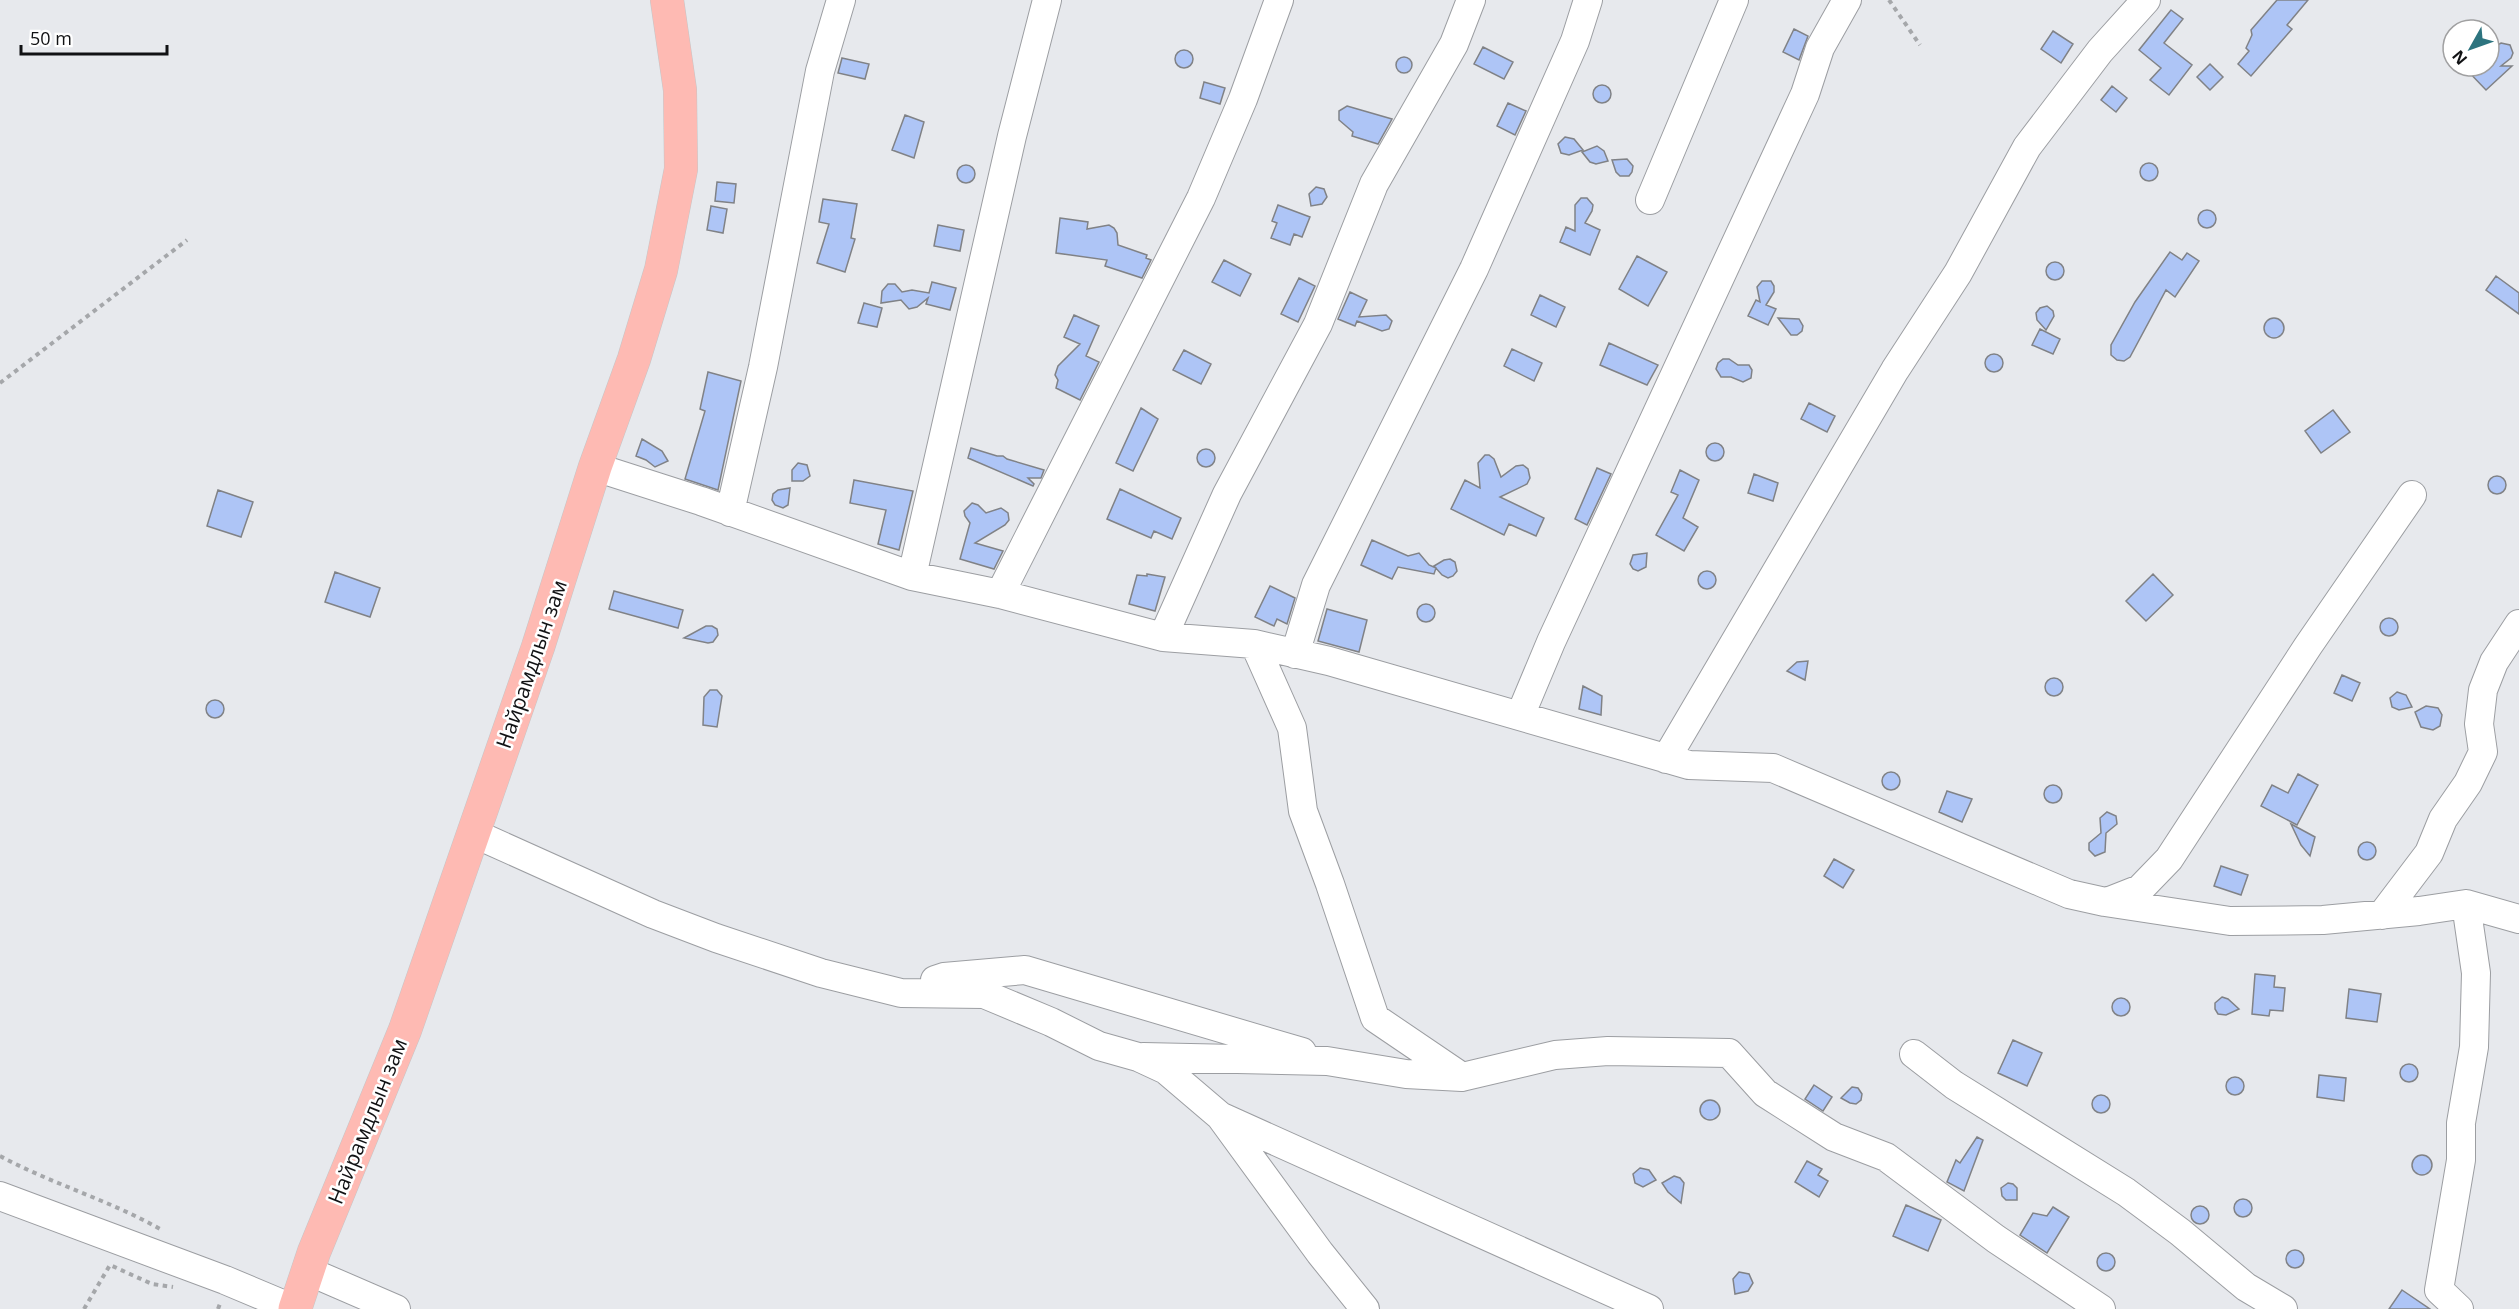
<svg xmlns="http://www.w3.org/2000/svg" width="2519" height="1309" viewBox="0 0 2519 1309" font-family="'Open Sans',sans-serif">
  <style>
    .building { fill: #aec5f6; stroke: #808286; stroke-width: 1.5 }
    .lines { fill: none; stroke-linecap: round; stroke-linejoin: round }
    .minor-casing { stroke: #9c9ea2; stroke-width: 30 }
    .major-casing { stroke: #c6c6c7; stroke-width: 34 }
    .path { stroke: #a5a7aa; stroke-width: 4; stroke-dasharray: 4.5 4.5; stroke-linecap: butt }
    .minor { stroke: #fff; stroke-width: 28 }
    .major { stroke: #febab3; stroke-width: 33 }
    .labels { text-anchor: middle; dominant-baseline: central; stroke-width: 5; stroke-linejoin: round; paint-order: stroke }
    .street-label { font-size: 21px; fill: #111214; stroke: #fff }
  </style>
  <rect width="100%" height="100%" fill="#e7e9ed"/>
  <path class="building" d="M2277 0H2308L2287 25 2292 29 2251 76 2238 64 2249 51 2246 48 2252 35 2251 30Z
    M2171 10 2183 19 2164 43 2192 65 2169 95 2150 80 2161 68 2139 50Z
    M1794 29 1808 36 1799 60 1783 52Z
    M2053 31 2073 44 2061 63 2041 49Z
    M2501 43 2510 45 2513 53 2511 58 2501 66H2512L2486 90 2463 66H2489V50Z
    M1483 47 1513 62 1504 79 1474 64Z
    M1175 59a9 9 0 1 1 18 0a9 9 0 1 1-18 0Z
    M1396 65a8 8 0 1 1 16 0a8 8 0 1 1-16 0Z
    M842 58 869 64 865 79 838 73Z
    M2210 64 2223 77 2210 90 2197 77Z
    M1204 82 1225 88 1220 104 1200 98Z
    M1593 94a9 9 0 1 1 18 0a9 9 0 1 1-18 0Z
    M2112 86 2127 98 2116 112 2101 100Z
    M1508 103 1526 111 1515 135 1497 126Z
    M1347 106 1392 119 1378 144 1352 136 1353 132 1339 120V111Z
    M905 115 924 122 914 158 892 150Z
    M1565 137 1574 139 1583 150 1569 155 1561 153 1558 144Z
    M1597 146 1604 151 1608 161 1596 164 1590 162 1582 152Z
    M1627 159 1633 166 1632 172 1629 176H1620L1616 172 1612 160Z
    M2140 172a9 9 0 1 1 18 0a9 9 0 1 1-18 0Z
    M957 174a9 9 0 1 1 18 0a9 9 0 1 1-18 0Z
    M717 182 736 184 734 203 715 201Z
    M1316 187 1324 189 1327 197 1322 204 1311 206 1309 194Z
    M1581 198H1587L1593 205 1592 211 1585 223 1600 230 1590 255 1560 242 1566 227 1575 231V205Z
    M823 199 857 204 851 238 855 239 845 272 817 263 829 224 819 222Z
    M1278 205 1310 217 1302 237 1294 234 1290 245 1271 238 1277 223 1272 221Z
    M711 206 727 209 723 233 707 230Z
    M2198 219a9 9 0 1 1 18 0a9 9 0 1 1-18 0Z
    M1060 218 1088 222 1087 229 1109 225 1114 228 1117 233 1118 245 1147 255 1146 258 1151 260 1142 278 1105 266 1107 260 1056 253Z
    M938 225 964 230 960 251 934 246Z
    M2170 252 2182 260 2187 253 2199 261 2175 297 2166 290 2130 357 2124 361 2117 360 2111 355V345L2135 302Z
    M1637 256 1667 272 1648 306 1619 289Z
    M1224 260 1251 274 1240 296 1212 282Z
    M2046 271a9 9 0 1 1 18 0a9 9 0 1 1-18 0Z
    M2496 276 2519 293V314L2486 290Z
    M1299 278 1315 286 1298 322 1281 314Z
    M1762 281H1771L1774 286V292L1766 305 1776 309 1768 325 1748 316 1756 300 1760 302 1757 287Z
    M932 282 956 288 950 310 926 304 928 298 917 307 909 309 901 300 881 303 882 291 888 284H895L902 292 912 290 929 293Z
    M1350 292 1367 300 1359 317 1386 315 1392 321 1389 329 1382 331 1357 321 1355 326 1338 319Z
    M1540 295 1565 307 1556 327 1531 315Z
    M864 303 882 308 877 327 858 323Z
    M2047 306 2053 311 2054 316 2046 330 2037 320 2036 313 2040 308Z
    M1074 315 1099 326 1086 356 1099 362 1080 400 1056 388 1058 380 1055 375 1058 366 1080 344 1064 337Z
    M1778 318 1799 319 1803 326 1802 331 1797 335H1791Z
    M2264 328a10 10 0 1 1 20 0a10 10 0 1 1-20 0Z
    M2040 329 2060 339 2053 354 2032 345Z
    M1609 343 1658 365 1647 385 1600 365Z
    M1512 349 1542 363 1534 381 1504 366Z
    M1184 350 1211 364 1201 384 1173 370Z
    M1985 363a9 9 0 1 1 18 0a9 9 0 1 1-18 0Z
    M1723 359H1729L1738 365H1749L1752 370 1751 378 1743 382 1731 377H1721L1716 369 1718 363Z
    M708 372 741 381 718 490 685 479 705 411 700 409Z
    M1809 403 1835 416 1827 432 1801 419Z
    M1141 408 1158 419 1133 471 1116 463Z
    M2333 410 2350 432 2321 453 2305 431Z
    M642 439 662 451 668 461 655 467 646 460 636 456Z
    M1706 452a9 9 0 1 1 18 0a9 9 0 1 1-18 0Z
    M971 448 997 456H1003L1007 459 1044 470 1041 478H1028L1034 484 1033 486 968 458Z
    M1197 458a9 9 0 1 1 18 0a9 9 0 1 1-18 0Z
    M1485 455H1489L1494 459 1501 477 1516 466 1523 465 1528 469 1530 478 1527 484 1500 497 1544 518 1536 536 1509 524 1504 535 1451 509 1465 480 1480 488 1478 463Z
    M798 463 807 465 810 476 803 481H792V470Z
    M1597 468 1611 474 1587 525 1575 519Z
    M1680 470 1699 480 1683 518 1698 527 1684 551 1656 535 1678 495 1671 492Z
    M1754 474 1778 483 1773 501 1748 493Z
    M2488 485a9 9 0 1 1 18 0a9 9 0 1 1-18 0Z
    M854 480 913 491 899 550 878 544 886 510 850 503Z
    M790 488 788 505 783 508 775 505 772 500 773 494 778 490Z
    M1120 489 1181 518 1172 539 1154 531 1151 538 1107 519Z
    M218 490 253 502 241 537 207 526Z
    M972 503 978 505 986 513 1001 508 1008 513 1009 520 1005 525 975 543 1003 551 994 569 960 559 970 523 965 516 964 511Z
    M1372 540 1408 556 1419 553 1429 565 1436 568 1434 574 1398 567 1392 579 1361 565Z
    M1647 553 1646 567 1638 571 1633 569 1630 564 1633 555Z
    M1450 559 1455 562 1457 571 1453 576 1448 578 1442 575 1434 566 1444 560Z
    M1698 580a9 9 0 1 1 18 0a9 9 0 1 1-18 0Z
    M335 572 380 588 370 617 325 602Z
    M1147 574 1165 577 1155 611 1129 604 1137 575 1147 576Z
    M2153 574 2173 595 2146 621 2126 601Z
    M1270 586 1295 598 1287 624 1277 619 1274 626 1255 617Z
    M614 591 683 610 678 628 609 609Z
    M1417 613a9 9 0 1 1 18 0a9 9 0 1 1-18 0Z
    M1327 609 1367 620 1359 652 1318 641Z
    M2380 627a9 9 0 1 1 18 0a9 9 0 1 1-18 0Z
    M706 626H712L717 629 718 635 713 642 708 643 684 638Z
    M1808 661 1805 680 1787 671 1797 662Z
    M2342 675 2360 683 2352 701 2334 693Z
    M2045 687a9 9 0 1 1 18 0a9 9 0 1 1-18 0Z
    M1583 686 1602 696 1601 715 1579 709Z
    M710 690H717L722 696 717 727 703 725 704 697Z
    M2397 692 2406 695 2412 707 2399 710 2392 707 2390 698Z
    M206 709a9 9 0 1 1 18 0a9 9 0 1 1-18 0Z
    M2426 706 2438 708 2442 715 2440 726 2433 730 2421 727 2415 712Z
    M1882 781a9 9 0 1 1 18 0a9 9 0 1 1-18 0Z
    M2298 774 2318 785 2297 825 2261 806 2272 785 2288 793Z
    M2044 794a9 9 0 1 1 18 0a9 9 0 1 1-18 0Z
    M1947 791 1972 799 1962 822 1939 812Z
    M2107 812 2116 816 2117 824 2106 833 2105 852 2095 856 2089 850V843L2101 833 2100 818Z
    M2291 824 2315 837 2310 856 2301 845Z
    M2358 851a9 9 0 1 1 18 0a9 9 0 1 1-18 0Z
    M1834 859 1854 870 1843 888 1824 876Z
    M2221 866 2248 875 2241 895 2214 886Z
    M2255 974 2275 976 2274 987 2285 988 2283 1011 2270 1010 2269 1016 2252 1014Z
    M2349 989 2381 994 2377 1022 2346 1018Z
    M2222 997 2228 999 2239 1009 2226 1015 2218 1014 2215 1009V1003Z
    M2112 1007a9 9 0 1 1 18 0a9 9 0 1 1-18 0Z
    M2013 1040 2042 1053 2027 1086 1998 1073Z
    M2400 1073a9 9 0 1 1 18 0a9 9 0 1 1-18 0Z
    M2319 1075 2346 1078 2344 1101 2317 1097Z
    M2226 1086a9 9 0 1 1 18 0a9 9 0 1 1-18 0Z
    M1814 1085 1832 1097 1823 1111 1805 1099Z
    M1852 1087 1858 1088 1862 1094 1861 1100 1856 1104 1850 1103 1841 1098Z
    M2092 1104a9 9 0 1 1 18 0a9 9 0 1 1-18 0Z
    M1700 1110a10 10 0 1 1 20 0a10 10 0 1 1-20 0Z
    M1977 1137 1983 1140 1964 1191 1947 1182 1956 1160 1960 1163Z
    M2412 1165a10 10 0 1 1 20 0a10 10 0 1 1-20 0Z
    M1807 1161 1822 1169 1818 1175 1828 1181 1819 1197 1795 1182Z
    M1640 1168 1649 1170 1656 1180 1643 1187 1635 1183 1633 1174Z
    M1674 1176 1680 1178 1684 1183 1681 1203 1668 1192 1662 1183Z
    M2008 1183 2013 1184 2017 1188V1200H2006L2002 1196 2001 1188Z
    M2234 1208a9 9 0 1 1 18 0a9 9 0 1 1-18 0Z
    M1906 1205 1941 1220 1928 1251 1893 1236Z
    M2191 1215a9 9 0 1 1 18 0a9 9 0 1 1-18 0Z
    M2053 1207 2069 1217 2047 1253 2020 1235 2033 1213 2047 1216Z
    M2286 1259a9 9 0 1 1 18 0a9 9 0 1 1-18 0Z
    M2097 1262a9 9 0 1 1 18 0a9 9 0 1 1-18 0Z
    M1739 1272 1749 1274 1753 1283 1748 1291 1735 1294 1733 1279Z
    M2402 1290 2430 1309H2389Z"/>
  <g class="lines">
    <defs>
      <path id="minor" d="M1650 200 1734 0
        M595 467 701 501 912 576 1000 594 1163 637 1254 644 1329 661 1689 765 1773 768 2043 883 2069 894 2105 902 2230 921 2323 920 2419 911 2466 904 2476 973 2474 1047 2461 1123V1160L2439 1290 2459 1309
        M730 512 763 367 820 71 841 0
        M912 576 1012 136 1047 0
        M1000 594 1201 198 1243 99 1279 0
        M1163 637 1227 494 1318 324 1374 184 1454 44 1471 0
        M1255 645 1292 728 1303 811 1330 884 1375 1018 1462 1077
        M1295 654 1316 585 1474 269 1575 41 1588 0
        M1520 716 1551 642 1805 94 1820 48 1847 0
        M1666 759 1895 370 1958 273 2027 147 2100 51 2146 0
        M473 833 653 914 716 938 821 973 901 993 984 994 1051 1022 1099 1046 1138 1057 1166 1070 1220 1116 1320 1253 1365 1309
        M2107 902 2140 889 2169 859 2308 646 2412 495
        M2466 904 2519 919
        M2382 915 2429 853 2443 819 2468 783 2483 752 2479 724 2483 690 2494 662 2519 624
        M935 980 944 977 1025 970 1302 1052
        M1914 1054 1954 1085 2126 1192 2180 1232 2246 1287 2283 1309
        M1143 1057 1327 1061 1406 1074 1462 1077 1555 1055 1608 1051 1729 1053 1765 1093 1834 1137 1886 1157 1996 1239 2101 1309
        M1222 1117 1649 1309
        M0 1196 225 1280 294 1309
        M308 1271 396 1309"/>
      <path id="major" d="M295 1309 314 1252 405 1030 538 647 595 467 634 359 661 270 681 169 680 90 667 0"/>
    </defs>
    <use href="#minor" class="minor-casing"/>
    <use href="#major" class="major-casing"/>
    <path class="path" d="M1889 0 1920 45
      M0 383 187 240
      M0 1156C52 1184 109 1200 160 1229
      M84 1309 110 1265 152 1284 173 1287
      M218 1309 221 1301"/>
    <use href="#minor" class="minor"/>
    <use href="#major" class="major"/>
  </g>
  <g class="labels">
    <g class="street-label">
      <text transform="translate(531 664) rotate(-71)">Найрамдлын зам</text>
      <text transform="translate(367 1121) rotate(-68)">Найрамдлын зам</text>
    </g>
  </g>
  <g transform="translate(2471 48) rotate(230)"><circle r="28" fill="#ffffff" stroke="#a0a0a1" stroke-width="1.5"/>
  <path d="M0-4.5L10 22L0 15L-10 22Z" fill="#2d747f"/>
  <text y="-9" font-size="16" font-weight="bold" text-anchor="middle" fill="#111214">N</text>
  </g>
  <path d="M21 45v9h146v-9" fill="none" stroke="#111214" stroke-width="3"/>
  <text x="30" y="45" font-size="18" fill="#111214" stroke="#ffffff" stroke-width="4.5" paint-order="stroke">50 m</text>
</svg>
